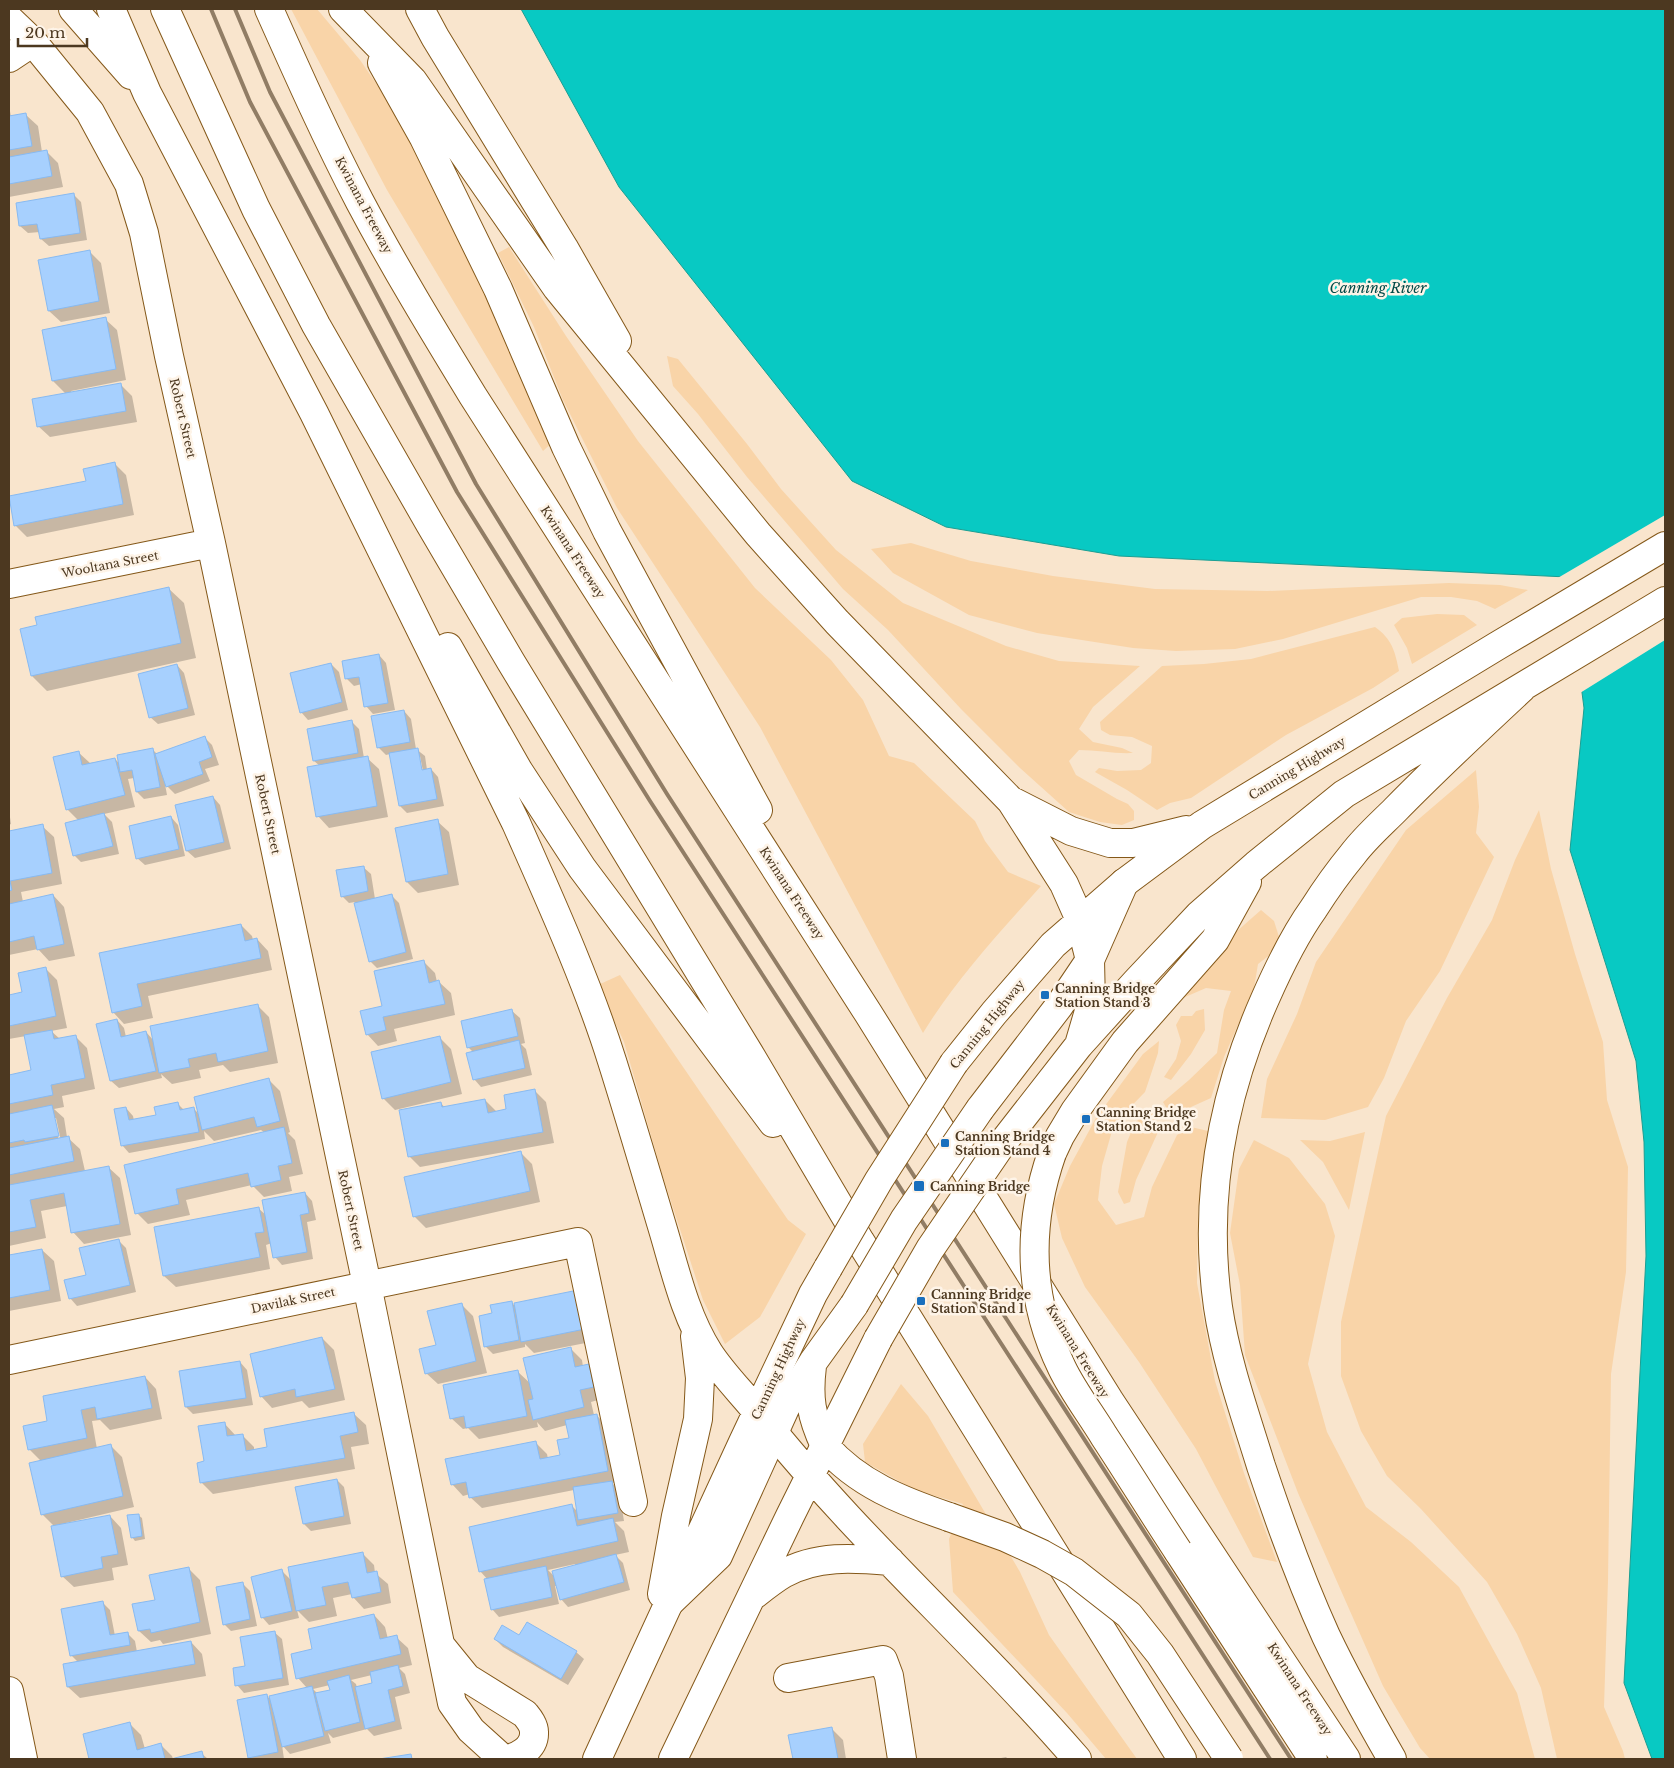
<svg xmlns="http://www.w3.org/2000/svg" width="1674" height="1768" viewBox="0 0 1674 1768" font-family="'Libre Baskerville',serif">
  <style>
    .green { fill: #f9d4a8 }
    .water { fill: #08c9c3; stroke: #1c9e92 }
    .pier { fill: #f9e5cd }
    .shadow { fill: #0003; fill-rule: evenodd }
    .building { fill: #a7d0fe; stroke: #88baf1 }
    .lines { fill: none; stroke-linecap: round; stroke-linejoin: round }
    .minor-casing { stroke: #845819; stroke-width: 30 }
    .highway-casing { stroke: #845819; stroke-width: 30 }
    .minor { stroke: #fff; stroke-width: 28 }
    .highway { stroke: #fff; stroke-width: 28 }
    .rail { stroke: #917d65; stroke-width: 4 }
    .minor-bridge-casing { stroke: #845819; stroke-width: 30; stroke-linecap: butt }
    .highway-bridge-casing { stroke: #845819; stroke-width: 30; stroke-linecap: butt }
    .minor-bridge { stroke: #fff; stroke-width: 28 }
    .highway-bridge { stroke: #fff; stroke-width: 28 }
    .poi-dot { fill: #196fbd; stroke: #fef4e8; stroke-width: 2 }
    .labels { text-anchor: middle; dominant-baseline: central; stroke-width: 5; stroke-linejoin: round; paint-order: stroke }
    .street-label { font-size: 12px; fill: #4c3820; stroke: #fef4e8 }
    .poi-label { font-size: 12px; font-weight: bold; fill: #4c3820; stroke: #fef4e8; text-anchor: start }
    .water-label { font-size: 14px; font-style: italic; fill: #004947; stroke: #fef4e8 }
  </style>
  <rect width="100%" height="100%" fill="#f9e5cd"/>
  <path class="green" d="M291 9H317L360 60 404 124 440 194 554 441 543 451 387 190Z
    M509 247 566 336 638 441 755 588 831 660 863 700 889 756 914 763 975 821 985 841 1008 872 1041 886C999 933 956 979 923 1033L760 727 617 508 563 400 534 327 498 253Z
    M667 356 678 359 747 444 781 489 836 550 903 603 1006 646 1059 661 1140 666 1093 707 1079 729 1093 742 1122 748 1133 753C1115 754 1097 750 1079 750L1069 761 1076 775 1117 799 1128 804 1134 811V820L1122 825 1100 822 1069 812 1020 768 961 709 888 630 843 589 747 477 698 414 673 386Z
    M911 543 971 561 1053 576 1155 589 1268 591 1449 583 1500 585 1528 590 1495 609 1477 601 1451 597H1421L1283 639 1235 649 1176 651 1133 648 1037 633 969 615 893 573 871 549Z
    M1437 614 1464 615 1477 625 1412 664 1407 648 1394 625 1402 618Z
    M1375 627C1392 639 1395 651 1399 671L1373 688 1286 735 1191 798 1170 803 1157 810 1127 790 1095 772 1099 768 1117 771 1141 770 1151 763 1152 746 1132 737 1110 735 1101 730 1100 722 1162 666 1204 664 1251 659Z
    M1476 770 1479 807 1476 833 1494 857 1440 971 1406 1021 1384 1078 1368 1107 1325 1120 1261 1118 1267 1079 1297 1014 1316 962 1406 830Z
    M1539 810 1551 869 1575 954 1603 1042 1607 1100 1628 1167 1626 1272 1611 1374 1608 1580 1604 1707 1623 1751 1625 1759H1557L1541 1688 1517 1634 1487 1582 1421 1509 1387 1476 1361 1431 1341 1376V1322L1386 1116 1447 998 1492 920 1515 860Z
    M1261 910 1274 921 1279 937 1271 954 1258 964 1254 988 1224 1057 1211 1098 1171 1116 1163 1102 1189 1080 1217 1053 1224 1010 1231 991 1206 988 1169 1004 1212 962 1236 932Z
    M620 975 788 1220 806 1234 760 1317 725 1344 703 1300 663 1177 624 1042 598 985Z
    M1204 1009 1205 1030 1191 1054 1171 1080 1164 1077 1176 1059 1181 1041 1176 1025 1181 1016H1192L1196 1011Z
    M1159 1041 1158 1053 1145 1092 1114 1124 1102 1166 1098 1200 1116 1225 1144 1217 1152 1187 1177 1135 1191 1127 1208 1131 1198 1212 1197 1283 1215 1381 1244 1473 1277 1562 1253 1557 1196 1449 1139 1362 1085 1287 1062 1238 1054 1204 1070 1166 1096 1118 1143 1054Z
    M1150 1108 1159 1130 1136 1180 1130 1202 1124 1204 1118 1192 1127 1142 1135 1123Z
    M1365 1132 1349 1210 1323 1162 1300 1140 1330 1141Z
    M1254 1140 1289 1158 1325 1204 1335 1236 1308 1364 1327 1432 1366 1507 1411 1542 1459 1587 1517 1693 1535 1759H1430L1420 1748 1383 1686 1298 1493 1245 1355 1240 1285 1230 1233 1239 1169Z
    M901 1384 928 1416 1020 1572 1049 1635 1137 1759H1106L1067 1713 953 1592 949 1539 963 1504 915 1490 865 1462 863 1444Z"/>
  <path class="water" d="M521 9H1665V1759H1652L1624 1683 1646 1256 1644 1142 1636 1061 1570 850 1584 708 1567 577 1119 556 946 527 852 481 619 187Z"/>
  <path class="pier" d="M1665 515V640L1580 693 1564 579H1556Z"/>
  <path class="shadow" d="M9 105 11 117 26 115 38 126 42 152H47L58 163 63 187 9 197Z
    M74 195 81 202 87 240 49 246 41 239 40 232 28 233 20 226Z
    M89 251 101 263 110 313 61 322 49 311Z
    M105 319 117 330 126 380 71 391 72 393 120 384 132 396 137 422 50 437 38 426 66 394 53 381Z
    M115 464 126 475 134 515 27 537 15 525Z
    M168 588 184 603 196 658 47 691 32 676 22 630Z
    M379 655 386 663 395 710 373 714 366 706 362 684 354 686 346 678Z
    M331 664 339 672 348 710 308 720 301 712Z
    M177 665 184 673 195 715 158 724 150 717Z
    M404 711 411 719 416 749 425 756 427 770 431 769 438 777 444 806 407 813 400 806 390 754 386 755 378 747ZM418 756H420L424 776H422Z
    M352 722 359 729 364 758H367L379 769 388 817 329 828 318 816 320 766 314 761Z
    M204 737 212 745 219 765 205 769 210 781 175 794 165 784 167 795 144 799 137 792 134 778 128 779 135 807 104 814 112 822 119 854 81 862 74 855 79 821 67 809 78 752 90 763 115 759 120 764 153 750 157 754Z
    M213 797 220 805 231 849 195 858 187 851 177 806Z
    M9 810 11 824 9 825Z
    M171 817 178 825 185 856 145 865 137 858Z
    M437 821 449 832 459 885 418 893 407 882Z
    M42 826 54 837 62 884 21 892 23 902 53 895 64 907 75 956 49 961 38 949 9 955V832Z
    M363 867 371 874 375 899 391 895 399 903 413 959 377 968 370 961 355 902 349 903 342 896Z
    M241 925 252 936 253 940 257 939 268 951 272 970 148 996 153 1018 124 1024 113 1012 100 954Z
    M423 961 435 973 437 982H439L451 993 455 1015 394 1029 397 1041 378 1046 367 1034 384 1007Z
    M46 969 57 980 67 1028 51 1031 60 1039 75 1036 87 1048 95 1089 62 1096 64 1107 54 1109 64 1118 67 1137 80 1149 85 1171 108 1167 120 1178 131 1235 84 1244 73 1232 67 1206 41 1211 46 1238 9 1246V1076L33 1071 26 1036 9 1039V996L23 993ZM54 1118H56L61 1141 59 1142Z
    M258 1006 269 1017 278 1063 230 1072 223 1065 199 1070 201 1078 172 1084 161 1074 162 1078 119 1088 111 1081 117 1020 124 1028 126 1037 146 1032 154 1041Z
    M512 1011 520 1018 525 1043 521 1044 526 1049 532 1075 481 1087 474 1079 473 1052 468 1047Z
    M439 1037 451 1049 462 1094 395 1110 383 1098Z
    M268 1079 280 1091 290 1132 288 1133 295 1140 303 1174 289 1177 292 1191 264 1197 252 1185 186 1200 190 1215 148 1224 137 1213 265 1133 261 1130 214 1141 204 1131 205 1139 129 1153 122 1145 126 1108 133 1116 134 1121 157 1116 178 1104 185 1111 194 1109 199 1114Z
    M534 1090 546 1102 554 1143 420 1167 409 1156 441 1103 445 1108 485 1100 497 1112 508 1110Z
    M521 1153 532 1164 540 1202 426 1228 414 1216Z
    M305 1193 312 1201 316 1220 307 1222 313 1259 282 1265 275 1257 272 1243 266 1245 270 1269 176 1287 164 1276 155 1228 258 1208 267 1216Z
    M118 1240 126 1248 136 1292 77 1306 70 1298 87 1275Z
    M42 1250 54 1261 61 1301 9 1311V1256Z
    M577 1292 596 1341 534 1353 525 1344V1347L493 1354 485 1346 493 1314 511 1302 516 1307Z
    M462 1305 473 1316 487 1373 438 1384 426 1373 437 1346Z
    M322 1338 334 1350 345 1400 309 1408 302 1401 272 1408 261 1396Z
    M570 1348 582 1360 583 1367 588 1366 600 1377 605 1398 591 1402 594 1415H596L608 1426 619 1482 612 1483 619 1490 624 1521 615 1522 624 1531 629 1552 615 1555 623 1563 630 1590 568 1607 561 1599 557 1586H555L559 1604 499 1617 492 1609 488 1580 480 1571 571 1505 578 1512 574 1490 482 1508 470 1497V1494L463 1496 452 1484 536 1443 547 1454 548 1459 562 1456 570 1439 567 1425 545 1431 537 1422 538 1427 479 1439 468 1428 463 1429 451 1418 518 1372 531 1384ZM575 1564V1566L555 1577 548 1570Z
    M240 1362 247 1370 253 1405 193 1414 186 1407Z
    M145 1377 156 1389 162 1419 110 1430 100 1420 92 1421 97 1449 111 1446 122 1457 134 1507 66 1523V1525L110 1516 121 1528 128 1565 112 1568 114 1580 74 1587 62 1576 55 1527 42 1514V1462L29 1449 49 1422Z
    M354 1414 366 1425 369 1444 351 1447 355 1469 213 1494 202 1483 198 1464 206 1462 224 1423 236 1436 242 1435 254 1447V1450L269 1448Z
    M337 1480 344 1487 351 1524 311 1531 304 1524 297 1488Z
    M138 1515 142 1518 145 1539 135 1541 132 1537Z
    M363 1554 374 1565 375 1573 388 1584 391 1603 364 1609 353 1597 352 1594 333 1598 337 1616 309 1622 297 1610 299 1618 269 1625 262 1617 282 1571 292 1581Z
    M188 1568 200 1580 211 1634 163 1644 160 1640 151 1642 139 1631 156 1601Z
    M243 1584 250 1591 257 1626 231 1631 224 1624Z
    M103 1603 110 1610 115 1636 127 1633 135 1641 137 1652 191 1642 202 1654 206 1676 80 1698 68 1687 78 1662 71 1655Z
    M374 1615 385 1627 388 1639 396 1637 408 1648 412 1665 399 1668 405 1674 410 1693 395 1697 402 1729 374 1736 367 1729 333 1738 328 1733 331 1743 290 1754 282 1745 284 1759H250L238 1701 266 1695 269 1698 307 1688 298 1678 314 1650ZM372 1675 374 1684 357 1688 356 1684 351 1680ZM330 1685 331 1691 318 1694 313 1689Z
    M274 1632 282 1639 289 1685 244 1693 237 1685 246 1667Z
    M520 1637 576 1652 584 1659 568 1685 503 1647 495 1639Z
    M130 1724 141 1735 145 1749 161 1745 172 1756 173 1759H90L84 1735Z
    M831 1728 843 1740 846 1759H794L789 1736Z
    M201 1753 208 1759H177Z
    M1006 1757 1008 1759H996Z"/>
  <path class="building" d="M26 113 32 146 9 150V116Z
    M47 150 52 176 9 184V157Z
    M74 193 80 233 40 239 37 224 19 226 16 203Z
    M90 250 99 301 48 311 38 260Z
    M106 317 116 369 52 381 42 330Z
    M121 383 126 411 37 427 32 399Z
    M115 462 123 504 14 526 9 496 86 481 83 469Z
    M169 587 181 643 31 676 20 629 37 625 35 617Z
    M379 654 388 703 364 707 359 677 345 679 342 661Z
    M331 663 342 702 300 713 290 673Z
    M177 664 188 708 149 718 138 674Z
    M404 710 410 742 377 748 371 716Z
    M352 720 358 753 313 761 307 729Z
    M205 736 212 757 199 762 203 774 166 787 155 754Z
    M153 748 160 787 136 792 132 770 120 772 117 755Z
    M418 748 422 770 431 768 437 799 399 806 389 753Z
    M79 751 82 765 115 758 125 795 66 810 53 757Z
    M368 756 377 806 316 817 307 767Z
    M213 796 224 842 186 851 175 805Z
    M104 813 113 846 73 856 65 823Z
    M171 816 179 849 136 859 129 826Z
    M438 819 448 874 406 882 395 828Z
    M43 824 52 873 10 881 12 890 9 891V831Z
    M364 866 368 891 341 897 336 870Z
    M53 894 64 944 37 950 34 936 9 942V904Z
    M392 894 406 952 369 962 354 903Z
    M241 924 245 941 257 938 261 958 137 984 142 1006 112 1013 99 953Z
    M424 960 429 983 439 980 445 1004 383 1017 386 1030 366 1035 360 1011 382 1006 374 971Z
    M46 967 56 1016 9 1026V995L22 992 18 973Z
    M258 1004 268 1051 218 1062 216 1053 188 1059 190 1067 159 1073 150 1026Z
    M512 1009 518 1036 467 1048 461 1021Z
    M117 1019 121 1037 146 1031 156 1071 110 1081 96 1024Z
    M52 1030 54 1039 76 1035 85 1078 51 1085 53 1095 9 1104V1075L31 1070 24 1035Z
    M440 1036 451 1082 382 1099 371 1052Z
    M519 1040 525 1068 473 1080 466 1053Z
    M269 1078 280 1121 257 1127 254 1117 202 1130 194 1097Z
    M535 1089 543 1132 408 1157 399 1110 441 1102 442 1107 485 1099 488 1113 506 1109 504 1095Z
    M178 1102 180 1110 194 1107 199 1132 121 1146 114 1109 126 1107 129 1120 156 1115 154 1107Z
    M52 1105 59 1136 25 1142 24 1140 9 1143V1114Z
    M284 1127 292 1163 278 1166 281 1180 251 1187 248 1173 176 1189 179 1204 135 1214 124 1165Z
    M69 1136 74 1161 9 1175V1148Z
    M521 1151 530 1191 413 1217 404 1177Z
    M109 1166 120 1224 71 1233 64 1193 30 1200 36 1227 9 1232V1185Z
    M305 1192 309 1213 300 1215 307 1252 273 1258 262 1200Z
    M259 1207 264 1232 255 1233 260 1257 163 1276 154 1227Z
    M119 1239 130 1285 69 1299 64 1280 86 1275 79 1248Z
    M42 1249 50 1290 9 1298V1255Z
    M578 1290 585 1329 521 1342 514 1303Z
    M512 1301 519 1340 484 1347 479 1316 492 1313 490 1305Z
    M462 1303 476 1361 425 1374 419 1349 436 1345 427 1311Z
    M322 1337 335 1389 296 1397 295 1389 260 1397 250 1354Z
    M571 1347 575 1367 589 1364 594 1387 580 1390 584 1407 533 1420 528 1400 533 1399 523 1358Z
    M240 1361 246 1398 185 1407 179 1371Z
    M518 1370 527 1416 466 1428 464 1416 450 1419 443 1385Z
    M145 1376 152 1408 97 1419 95 1407 81 1410 87 1438 28 1450 23 1426 47 1421 43 1396Z
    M354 1412 358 1432 340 1436 345 1458 200 1483 197 1463 204 1461 198 1426 225 1422 227 1436 243 1434 246 1451 267 1447 264 1429Z
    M597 1414 608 1471 469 1498 466 1482 451 1485 445 1459 536 1441 540 1459 560 1455 557 1440 569 1438 565 1420Z
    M111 1444 123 1496 41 1515 29 1463Z
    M337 1479 344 1516 303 1524 295 1487Z
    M612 1481 618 1513 578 1520 573 1487Z
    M572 1504 577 1526 613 1518 618 1541 479 1572 469 1527Z
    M139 1514 142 1536 131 1538 127 1515Z
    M110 1515 118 1554 101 1557 103 1568 61 1577 51 1526Z
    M363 1552 367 1573 377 1571 381 1592 352 1598 348 1582 322 1587 326 1605 296 1611 288 1567Z
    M616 1554 624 1582 560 1600 552 1571Z
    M546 1566 552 1597 491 1610 484 1579Z
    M189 1567 200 1622 151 1633 150 1629 138 1631 132 1604 155 1600 149 1575Z
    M282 1569 292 1611 261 1618 251 1577Z
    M243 1582 250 1619 223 1625 216 1587Z
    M103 1601 110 1635 128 1632 130 1645 70 1656 61 1609Z
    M374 1614 380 1639 397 1635 401 1654 296 1679 291 1654 312 1649 308 1629Z
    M527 1622 577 1651 561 1679 494 1639 502 1625 519 1635Z
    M275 1631 283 1678 235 1686 233 1668 245 1666 240 1637Z
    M191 1641 195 1664 67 1687 63 1664Z
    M398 1665 403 1686 388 1690 395 1721 365 1729 355 1687 372 1683 370 1672Z
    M349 1675 360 1722 325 1731 315 1693 330 1690 327 1681Z
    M312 1686 324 1736 282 1747 269 1696Z
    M267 1694 278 1752 248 1758 237 1700Z
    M130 1722 137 1750 161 1743 165 1759H89L83 1734Z
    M832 1727 838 1759H793L788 1735Z
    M202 1751 204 1759H171Z
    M411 1754 412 1759H379Z"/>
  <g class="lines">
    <defs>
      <path id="minor" d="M9 19 33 42 90 112 129 184 144 233 169 356 211 543 367 1285 452 1703 471 1730 503 1759C516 1759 535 1749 534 1732 534 1725 529 1719 525 1714L467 1678 441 1646
        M9 58 33 42
        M9 584 211 543
        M980 1109 1059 1006 1090 960 1124 883
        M9 1360 578 1242 633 1502
        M812 1366C808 1398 811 1416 825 1446
        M669 1603 718 1556 787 1404 813 1362 854 1305
        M788 1678 883 1660 889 1676 902 1759
        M9 1691 23 1759"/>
      <path id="highway" d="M73 9 131 75
        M111 9 147 93 314 413 516 823C550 900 587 981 612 1061 630 1118 647 1176 664 1233 676 1274 686 1317 709 1353 724 1376 745 1396 762 1418 858 1539 976 1642 1077 1759
        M165 9 256 209 316 325 430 524 511 662 752 1058 860 1241 1182 1759
        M269 9C298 74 327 139 360 202 395 268 434 332 473 396L868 1013 1109 1400 1346 1759
        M343 9 413 81 557 288 758 534 837 622 1011 801 1064 884 1080 920 1090 960 1091 1004 1079 1045
        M420 9 435 37 564 248 617 341
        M382 63 424 138 498 289 566 447 607 531 758 810
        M448 647 518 770 582 868 773 1123
        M1012 801 1071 831 1110 843H1133L1186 830
        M954 1063 994 1013 1053 945 1124 883 1202 825 1497 646 1665 546
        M1001 1145 1079 1045 1136 982 1199 915 1256 865 1344 794 1665 601
        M1052 1153 1060 1136 1075 1111 1125 1042 1215 940 1247 882
        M825 1446C858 1484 902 1501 949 1517
        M1178 1551 1313 1759
        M662 1594 676 1516 698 1419 700 1378 695 1336
        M754 1595C763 1588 773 1580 783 1574 816 1555 854 1558 890 1561
        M597 1759 743 1442 813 1294 828 1268
        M673 1759 790 1516 878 1339
        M1392 1759C1369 1719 1346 1678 1326 1636 1301 1581 1280 1523 1261 1466 1245 1414 1226 1361 1218 1307 1203 1201 1222 1096 1265 999 1279 967 1294 936 1314 908 1326 889 1339 871 1353 854 1365 838 1381 824 1395 810 1436 768 1479 728 1522 688"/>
    </defs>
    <use href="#minor" class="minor-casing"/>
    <use href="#highway" class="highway-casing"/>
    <use href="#minor" class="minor"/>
    <use href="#highway" class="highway"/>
    <path class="rail" d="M211 9 250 102 457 492 650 801 1270 1759
      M235 9 270 92 476 484 667 794 1291 1759"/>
    <defs>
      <path id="minor-bridge" d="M854 1305 904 1220 980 1109"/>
      <path id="highway-bridge" d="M1052 1153C1027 1225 1028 1298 1062 1368 1073 1391 1090 1413 1104 1436 1129 1474 1153 1513 1178 1551
        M828 1268 879 1180 954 1063
        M878 1339 930 1249 1001 1145
        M949 1517 1005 1537 1042 1554 1074 1572 1129 1615 1160 1654 1229 1759"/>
    </defs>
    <use href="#minor-bridge" class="minor-bridge-casing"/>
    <use href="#highway-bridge" class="highway-bridge-casing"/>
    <use href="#minor-bridge" class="minor-bridge"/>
    <use href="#highway-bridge" class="highway-bridge"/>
  </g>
  <g class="poi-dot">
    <rect x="1040" y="990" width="10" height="10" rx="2.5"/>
    <rect x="1081" y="1114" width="10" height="10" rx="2.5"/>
    <rect x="940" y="1138" width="10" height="10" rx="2.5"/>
    <rect x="913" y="1180" width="12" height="12" rx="2.5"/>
    <rect x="916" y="1296" width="10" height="10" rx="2.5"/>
  </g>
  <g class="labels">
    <g class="street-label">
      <text transform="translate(364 205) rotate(62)">Kwinana Freeway</text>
      <text transform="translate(183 418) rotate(77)">Robert Street</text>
      <text transform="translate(573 552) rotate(57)">Kwinana Freeway</text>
      <text transform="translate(110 564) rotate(-11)">Wooltana Street</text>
      <text transform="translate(1297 768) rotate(-31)">Canning Highway</text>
      <text transform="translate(268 814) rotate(78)">Robert Street</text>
      <text transform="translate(792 893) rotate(57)">Kwinana Freeway</text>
      <text transform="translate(987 1024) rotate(-51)">Canning Highway</text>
      <text transform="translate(351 1210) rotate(78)">Robert Street</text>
      <text transform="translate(293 1300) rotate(-12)">Davilak Street</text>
      <text transform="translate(1078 1351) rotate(58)">Kwinana Freeway</text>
      <text transform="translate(778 1369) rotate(-65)">Canning Highway</text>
      <text transform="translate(1300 1689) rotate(57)">Kwinana Freeway</text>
    </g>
    <g class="poi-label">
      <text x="1055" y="988">Canning Bridge<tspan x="1055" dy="14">Station Stand 3</tspan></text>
      <text x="1096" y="1112">Canning Bridge<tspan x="1096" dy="14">Station Stand 2</tspan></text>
      <text x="955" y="1136">Canning Bridge<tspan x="955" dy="14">Station Stand 4</tspan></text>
      <text x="930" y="1186">Canning Bridge</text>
      <text x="931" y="1294">Canning Bridge<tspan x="931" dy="14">Station Stand 1</tspan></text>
    </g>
    <g class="water-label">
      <text x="1378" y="288">Canning River</text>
    </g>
  </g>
  <rect width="1674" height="1768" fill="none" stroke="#4c3820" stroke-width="20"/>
  <path d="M18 38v8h69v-8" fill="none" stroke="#4c3820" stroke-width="2.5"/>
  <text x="25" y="38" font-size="15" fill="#4c3820" stroke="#fef4e8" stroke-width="4" paint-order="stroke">20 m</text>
</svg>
